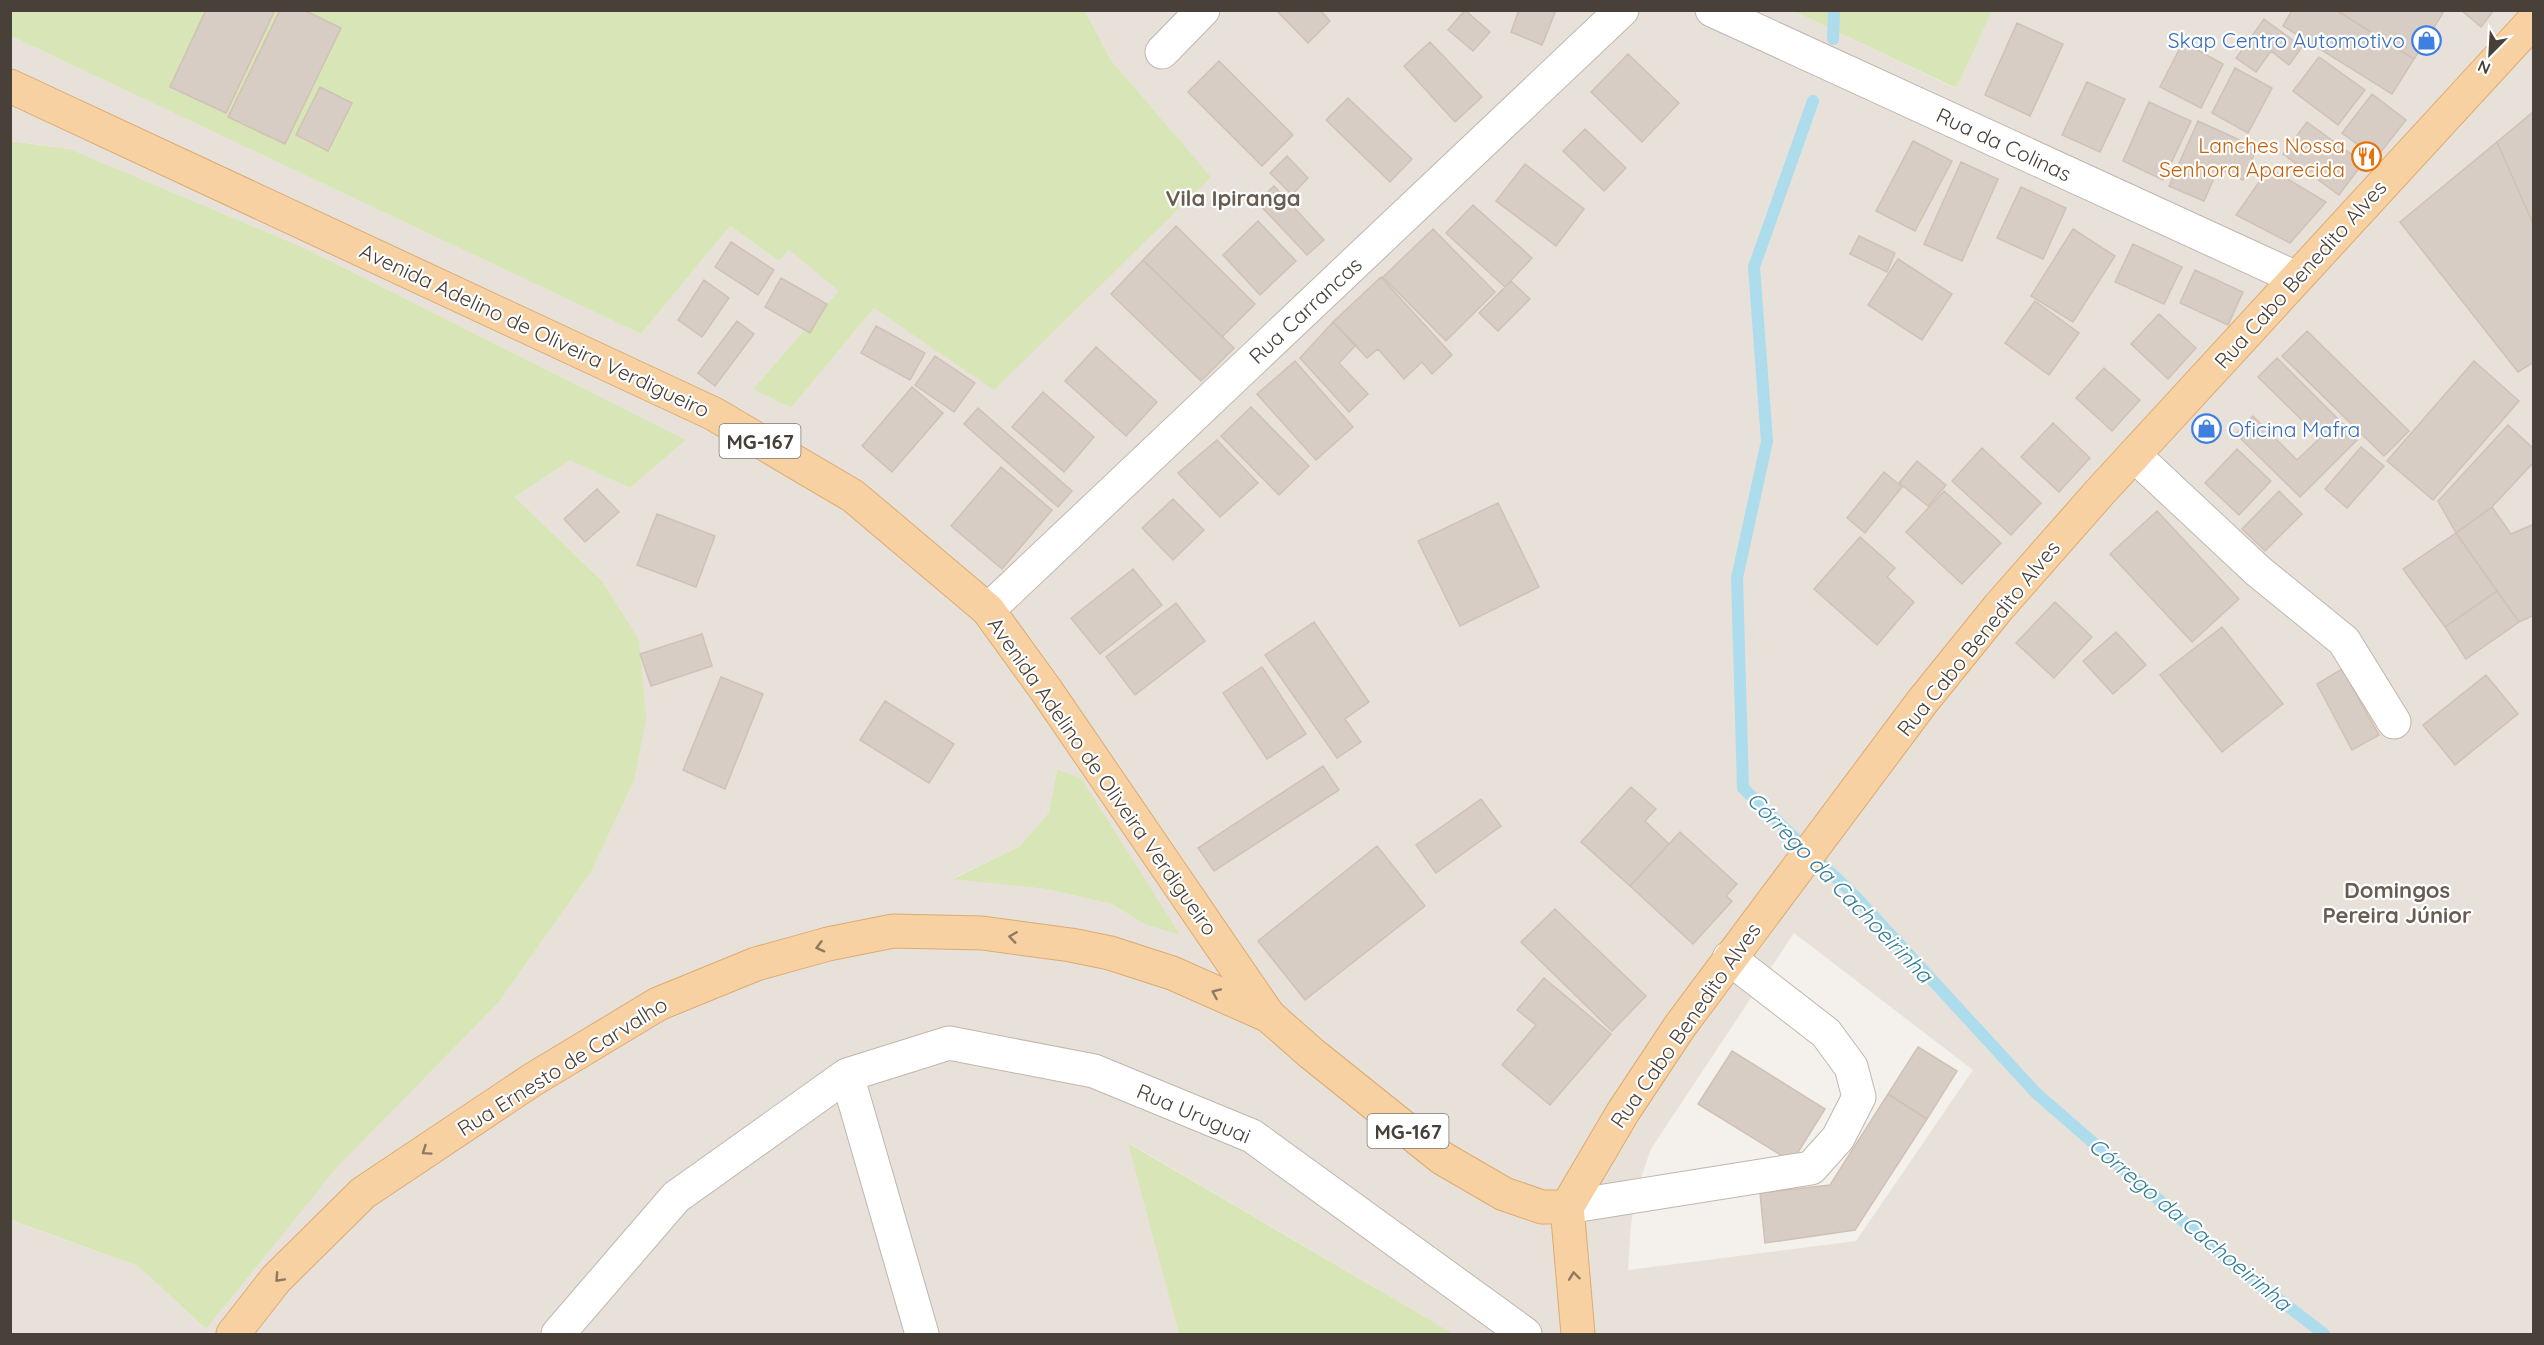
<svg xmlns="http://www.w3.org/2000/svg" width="2544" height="1345" viewBox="0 0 2544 1345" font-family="Quicksand,sans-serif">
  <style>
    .residential { fill: #e8e1da; fill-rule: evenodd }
    .green { fill: #d8e5b7 }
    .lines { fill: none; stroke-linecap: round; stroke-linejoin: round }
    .stream { stroke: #addcec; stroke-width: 12 }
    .building { fill: #d8cdc4; stroke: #d0c1b5; stroke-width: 1.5 }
    .minor-casing { stroke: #c0b6ae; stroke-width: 35 }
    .major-casing { stroke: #dcab71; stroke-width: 35 }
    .minor { stroke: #fff; stroke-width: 33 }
    .major { stroke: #f7d1a1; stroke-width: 33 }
    .oneway { stroke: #8e7a63 }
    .labels { text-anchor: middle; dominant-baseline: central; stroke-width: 4.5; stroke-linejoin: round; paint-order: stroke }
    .shield { fill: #fff; stroke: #7f7974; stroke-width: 1.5 }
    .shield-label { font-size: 20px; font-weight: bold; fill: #484039 }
    .shop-label { font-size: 21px; fill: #366cbe; stroke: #fff; text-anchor: end }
    .street-label { font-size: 21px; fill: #484039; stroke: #fff }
    .food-label { font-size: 21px; fill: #c56008; stroke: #fff; text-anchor: end }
    .neighbourhood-label { font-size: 22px; font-weight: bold; fill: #6a5c51; stroke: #fff }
    .water-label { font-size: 22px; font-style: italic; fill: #337c96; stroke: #fff }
  </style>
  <rect width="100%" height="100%" fill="#f4f0eb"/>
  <path class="residential" d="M1085 11H1793L1955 88 1992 11H2533V1334H1454L1129 1143 1179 1334H11L10 1220 138 1266 206 1329 337 1166 499 1002 591 872 634 781 602 581 515 497 570 459 630 488 686 440 307 249 70 149 11 141V36L641 334 730 226 779 261 789 250 840 291 753 389 791 408 874 308 1211 178 1111 60ZM1057 770 1179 934 1144 924 1112 904 1046 889 954 878 1020 846 1049 812ZM1794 933 1973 1070 1856 1241 1628 1270 1631 1225 1637 1189 1651 1149Z"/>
  <path class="green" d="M11 10 1085 11 1111 60 1211 177 994 390 874 308 791 408 753 389 839 291 789 250 779 261 730 226 641 334 11 36Z
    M1793 11H1992L1956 88Z
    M10 141 70 149 307 249 686 440 630 488 570 460 515 497 602 581 639 640 646 718 634 781 591 872 499 1002 338 1166 206 1329 138 1266 11 1220Z
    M1057 770 1081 778 1180 935 1144 924 1112 904 1046 889 953 879 1020 846 1049 812Z
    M1128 1143 1454 1334H1179Z"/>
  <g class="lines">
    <path class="stream" d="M1833 39 1834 10
      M1813 101 1754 267 1767 441 1737 578 1743 788 1856 897 2036 1093 2229 1261 2324 1334"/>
  </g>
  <path class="building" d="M206 10H275L226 113 170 87Z
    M280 10H304L341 28 285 144 228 117Z
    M1276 10H1320L1330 21 1308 43Z
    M1465 10 1490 32 1473 51 1448 30Z
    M1519 10H1556L1542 45 1511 32Z
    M2292 10H2336L2414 59 2392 94 2283 26Z
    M2336 10H2438L2443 13 2414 59Z
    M2461 10H2494L2481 27Z
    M2264 19 2302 47 2289 65 2271 51 2256 72 2236 58Z
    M2017 23 2063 44 2030 116 1985 95Z
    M1430 42 1482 97 1455 122 1404 66Z
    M2183 42 2223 64 2201 108 2160 87Z
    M1628 54 1679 103 1642 142 1591 92Z
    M2319 57 2365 90 2338 125 2293 91Z
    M1219 61 1293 135 1262 166 1188 92Z
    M2235 68 2272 88 2248 133 2212 113Z
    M2087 82 2125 99 2100 152 2062 135Z
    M320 87 352 103 328 151 296 135Z
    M2372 94 2406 120 2376 158 2342 133Z
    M1348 98 1412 159 1390 182 1326 120Z
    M2149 102 2191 121 2163 180 2123 161Z
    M2534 111V226L2497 142Z
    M2198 121 2257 148 2243 180 2218 169 2204 201 2169 186Z
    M2307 122 2363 163 2339 195 2283 154Z
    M1585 129 1626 168 1604 191 1563 151Z
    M1913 141 1952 161 1915 231 1876 211Z
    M2497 142 2534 226V362L2518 372 2400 222Z
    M1287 156 1308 178 1292 195 1270 173Z
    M1961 162 1998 179 1962 261 1924 244Z
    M1525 164 1584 209 1556 246 1496 201Z
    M2269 168 2326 202 2290 243 2236 215Z
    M1274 186 1324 240 1307 255 1257 202Z
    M2021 187 2066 208 2043 259 1997 238Z
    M1473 205 1532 258 1505 287 1446 233Z
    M1258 221 1296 261 1260 295 1223 255Z
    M1176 226 1255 304 1222 337 1143 260Z
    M1433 229 1495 292 1446 341 1383 277Z
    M2073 229 2115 256 2073 322 2031 296Z
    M1859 236 1895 253 1887 272 1850 254Z
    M731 242 774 270 758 295 715 267Z
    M2133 244 2182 267 2164 304 2115 282Z
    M1898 259 1952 294 1922 340 1868 305Z
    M1143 260 1234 348 1201 381 1111 294Z
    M2195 270 2243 292 2228 325 2180 303Z
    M1381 277 1452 355 1432 374 1422 362 1404 379 1378 349 1367 358 1333 322Z
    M781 278 827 304 810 333 765 307Z
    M704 280 729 298 702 337 678 320Z
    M1511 281 1530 299 1498 331 1479 313Z
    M2035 301 2079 333 2049 375 2005 343Z
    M2159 314 2196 348 2168 379 2131 344Z
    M737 321 754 334 715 386 698 373Z
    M1333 322 1356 345 1339 363 1368 394 1349 412 1300 358Z
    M876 326 925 353 910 380 861 353Z
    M2307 331 2409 431 2384 456 2282 356Z
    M1096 347 1157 402 1126 436 1065 381Z
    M935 356 975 383 954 412 915 385Z
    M2277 358 2358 439 2300 497 2236 434 2253 416 2297 460 2320 438 2258 377Z
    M1295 361 1353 427 1316 460 1257 394Z
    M2474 361 2519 401 2433 500 2387 461Z
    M2104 368 2140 400 2112 431 2076 398Z
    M912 387 943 413 892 472 862 446Z
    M1043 392 1094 437 1064 472 1012 427Z
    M1251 407 1309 466 1279 495 1221 436Z
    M978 408 1072 491 1058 507 964 424Z
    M2053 423 2090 458 2059 492 2021 457Z
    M2508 425 2534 449V462L2492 507 2456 533 2438 501Z
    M1217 440 1258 483 1220 517 1178 473Z
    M2361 447 2384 466 2347 508 2325 489Z
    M1982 448 2041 503 2011 535 1952 481Z
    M2237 449 2271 481 2239 515 2205 483Z
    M1917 461 1946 485 1928 506 1899 483Z
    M1001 467 1052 510 1002 569 951 526Z
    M1884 472 1902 487 1865 533 1847 518Z
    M597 489 619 512 585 542 564 519Z
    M1944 491 2001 543 1962 584 1906 532Z
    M2279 491 2302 514 2265 551 2242 529Z
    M1173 499 1204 530 1173 560 1142 528Z
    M1498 503 1539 587 1460 626 1418 541Z
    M2492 507 2511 534 2534 524V615L2519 622 2456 533Z
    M2157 511 2239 599 2192 642 2110 554Z
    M657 514 715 536 696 587 637 565Z
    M2456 533 2497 591 2445 627 2403 569Z
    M1860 537 1895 568 1887 577 1914 602 1877 645 1814 589Z
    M1133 569 1162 605 1100 654 1071 618Z
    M2497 591 2519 622 2466 659 2445 627Z
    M2055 602 2092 637 2054 678 2016 643Z
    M1176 603 1205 641 1135 695 1106 657Z
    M1314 622 1369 702 1345 719 1361 742 1337 758 1265 655Z
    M2222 627 2283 704 2222 752 2160 675Z
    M2116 632 2146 665 2113 694 2083 661Z
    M702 634 712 666 651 686 640 654Z
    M1262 667 1306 734 1267 759 1223 693Z
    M2342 669 2379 735 2352 750 2317 684Z
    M2486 675 2518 714 2455 765 2423 725Z
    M721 677 763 694 725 789 683 770Z
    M885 701 954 744 929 783 860 740Z
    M1323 766 1339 790 1214 871 1198 848Z
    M1631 787 1656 809 1645 821 1669 844 1630 886 1581 842Z
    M1481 799 1501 826 1436 873 1416 845Z
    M1680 832 1737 884 1726 896 1732 901 1693 944 1630 886Z
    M1377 846 1425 906 1305 1000 1258 941Z
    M1555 909 1646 996 1612 1031 1521 942Z
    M1544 978 1611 1034 1550 1105 1502 1065 1536 1025 1517 1010Z
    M1918 1047 1957 1071 1927 1119 1888 1094Z
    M1732 1051 1825 1109 1792 1162 1698 1104Z
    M1888 1094 1927 1119 1855 1230 1765 1243 1760 1193 1830 1185Z"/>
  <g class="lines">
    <defs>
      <path id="minor" d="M1712 10 2296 278
        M1162 52 1203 10
        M2134 455 2258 571 2344 641 2394 722
        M988 610 1622 10
        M847 1075 922 1334
        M1567 1207 1811 1168 1838 1138 1859 1097 1851 1067 1826 1033 1729 958
        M558 1334 676 1197 847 1075 949 1043 1094 1071 1252 1136 1525 1334"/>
      <path id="major" d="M10 86 714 414 853 496 988 610 1046 690 1269 1016 1311 1053 1442 1158 1504 1194 1542 1207H1567
        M233 1334 276 1279 363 1193 532 1080 658 1004 756 964 828 944 893 931 982 933 1071 945 1110 953 1172 973 1269 1016
        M1578 1334 1567 1207 1623 1112 1680 1026 1922 702 1998 608 2100 492 2534 20"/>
    </defs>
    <use href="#minor" class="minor-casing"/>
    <use href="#major" class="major-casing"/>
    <use href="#minor" class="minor"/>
    <use href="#major" class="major"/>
  </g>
  <defs><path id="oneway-chevron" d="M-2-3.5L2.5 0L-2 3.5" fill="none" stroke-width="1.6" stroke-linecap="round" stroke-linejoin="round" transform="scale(1.5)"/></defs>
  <g class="oneway">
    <use href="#oneway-chevron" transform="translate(1013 937) rotate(-172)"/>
    <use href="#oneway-chevron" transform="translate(820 947) rotate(165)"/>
    <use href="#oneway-chevron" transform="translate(1216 993) rotate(-156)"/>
    <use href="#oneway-chevron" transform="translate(426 1151) rotate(146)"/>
    <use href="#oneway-chevron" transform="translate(1574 1276) rotate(-97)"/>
    <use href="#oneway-chevron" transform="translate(279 1278) rotate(133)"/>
  </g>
  <defs>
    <symbol id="shop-ring" viewBox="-11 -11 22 22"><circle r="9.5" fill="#fff" stroke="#3f7fe0" stroke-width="1.5"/><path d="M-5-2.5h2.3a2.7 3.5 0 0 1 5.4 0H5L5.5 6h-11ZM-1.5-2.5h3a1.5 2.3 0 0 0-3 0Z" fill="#3f7fe0"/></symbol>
    <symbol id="restaurant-ring" viewBox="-11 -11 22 22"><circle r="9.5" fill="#fff" stroke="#e8710a" stroke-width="1.5"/><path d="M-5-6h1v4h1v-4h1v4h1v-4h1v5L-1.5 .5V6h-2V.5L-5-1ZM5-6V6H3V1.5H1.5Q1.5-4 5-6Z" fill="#e8710a"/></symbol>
  </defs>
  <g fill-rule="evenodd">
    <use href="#shop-ring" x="2410" y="24" width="33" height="33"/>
    <use href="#restaurant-ring" x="2350" y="140" width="33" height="33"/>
    <use href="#shop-ring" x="2190" y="412" width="33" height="33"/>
  </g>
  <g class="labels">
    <g class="shield">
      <rect x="719.5" y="424" width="81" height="34" rx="4.5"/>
      <rect x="1367.5" y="1114" width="81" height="34" rx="4.5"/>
    </g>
    <g class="shield-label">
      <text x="760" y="441">MG-167</text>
      <text x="1408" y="1131">MG-167</text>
    </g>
    <g class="shop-label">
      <text x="2405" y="40">Skap Centro Automotivo</text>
      <text x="2228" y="429" text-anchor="start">Oficina Mafra</text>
    </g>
    <g class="street-label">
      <text transform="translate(2004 144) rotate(25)">Rua da Colinas</text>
      <text transform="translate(2300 274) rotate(-48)">Rua Cabo Benedito Alves</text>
      <text transform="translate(1305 310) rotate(-43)">Rua Carrancas</text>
      <text transform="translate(535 330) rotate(25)">Avenida Adelino de Oliveira Verdigueiro</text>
      <text transform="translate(1978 638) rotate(-51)">Rua Cabo Benedito Alves</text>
      <text transform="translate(1103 776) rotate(55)">Avenida Adelino de Oliveira Verdigueiro</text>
      <text transform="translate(1685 1025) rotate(-55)">Rua Cabo Benedito Alves</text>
      <text transform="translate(562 1066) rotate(-32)">Rua Ernesto de Carvalho</text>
      <text transform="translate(1194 1113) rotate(23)">Rua Uruguai</text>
    </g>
    <g class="food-label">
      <text x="2345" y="145">Lanches Nossa<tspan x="2345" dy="24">Senhora Aparecida</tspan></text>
    </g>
    <g class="neighbourhood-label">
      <text x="1233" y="198">Vila Ipiranga</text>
      <text x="2397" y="890">Domingos<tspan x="2397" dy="25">Pereira Júnior</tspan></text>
    </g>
    <g class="water-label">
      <text transform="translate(1840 887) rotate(46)">Córrego da Cachoeirinha</text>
      <text transform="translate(2190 1224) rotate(40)">Córrego da Cachoeirinha</text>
    </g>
  </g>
  <rect width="2544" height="1345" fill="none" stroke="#484039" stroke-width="24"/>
  <g transform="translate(2490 54) rotate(204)" stroke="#ffffff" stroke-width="4.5" paint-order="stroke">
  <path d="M0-4.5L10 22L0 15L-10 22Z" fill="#484039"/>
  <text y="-9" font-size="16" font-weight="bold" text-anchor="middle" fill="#484039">N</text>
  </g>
</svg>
